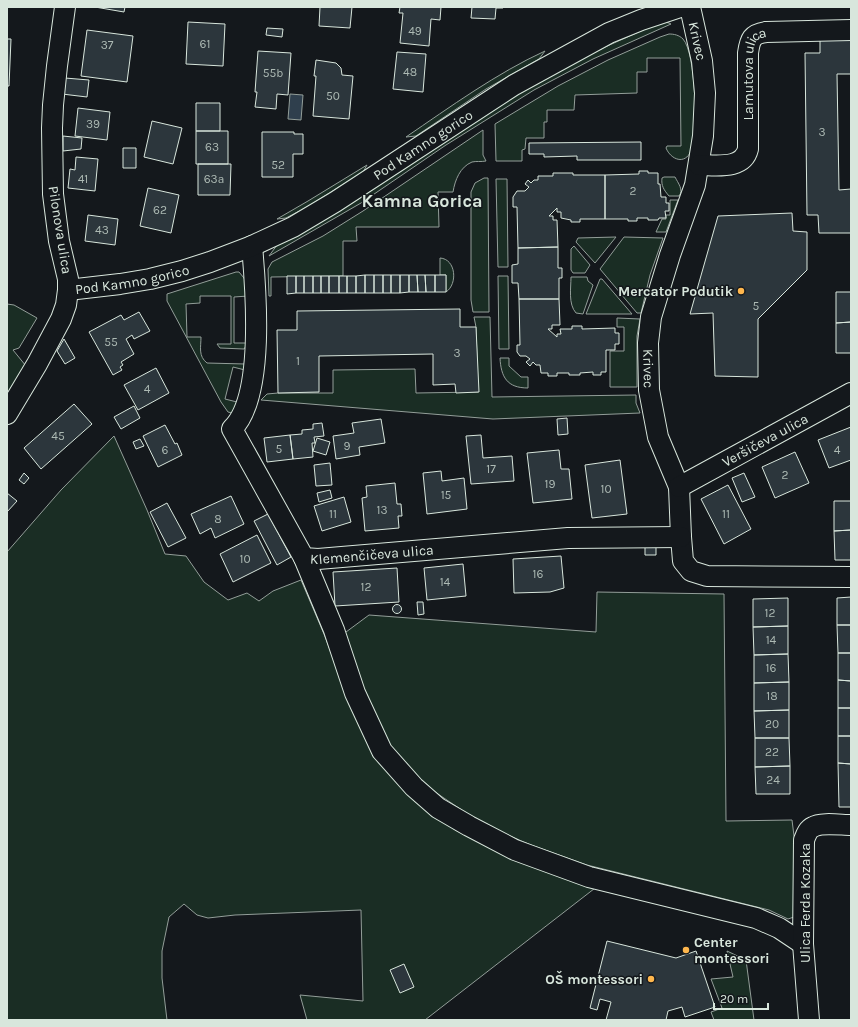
<svg xmlns="http://www.w3.org/2000/svg" width="858" height="1027" viewBox="0 0 858 1027" font-family="Karla,sans-serif">
  <style>
    .green { fill: #1a2d24; stroke: #939e99 }
    .water { fill: #2f3f4d; stroke: #939e99 }
    .building { fill: #2c363c; stroke: #d8e6dc }
    .lines { fill: none; stroke-linecap: round; stroke-linejoin: round }
    .minor-casing { stroke: #d8e6dc; stroke-width: 22 }
    .minor { stroke: #14181c; stroke-width: 20 }
    .poi-dot { fill: #ffb74d; stroke: #14181c; stroke-width: 1.5 }
    .labels { text-anchor: middle; dominant-baseline: central; stroke-width: 3; stroke-linejoin: round; paint-order: stroke }
    .number-label { font-size: 12px; fill: #adbab4 }
    .street-label { font-size: 14px; fill: #d8e6dc; stroke: #14181c }
    .poi-label { font-size: 14px; font-weight: bold; fill: #d8e6dc; stroke: #14181c; text-anchor: end }
    .district-label { font-size: 18px; font-weight: bold; fill: #d8e6dc; stroke: #14181c }
  </style>
  <rect width="100%" height="100%" fill="#14181c"/>
  <path class="green" d="M665 22 669 23 671 24 593 59 534 90 446 145 361 203 269 256 277 245 483 114 560 70 605 47 652 26Z
    M669 34C674 34 679 35 683 39 696 53 698 133 691 151 685 165 671 160 666 148L667 146H681L680 58H647V72H637V93L575 95 574 110H547V122H544V138H526L525 149 522 150V161H496L495 124 558 86 608 60 660 37Z
    M545 51 539 59 486 89 416 136 406 137C450 107 497 73 545 51Z
    M483 130V155L486 161C481 162 476 161 472 162 460 167 455 180 453 192H438L439 227H356L357 241H343V276L271 277V296H269L268 269 272 262 323 236 363 211Z
    M367 165 363 172 307 207 286 218 277 219 308 201Z
    M664 177H675C678 183 684 190 679 196H669C664 190 661 186 662 178Z
    M484 178H488L489 312H473L471 300V192L475 183Z
    M496 179H507L508 267H498Z
    M670 200H678L666 232H656L662 219H666V215H670Z
    M616 237 595 263 576 242 578 238Z
    M624 237 663 238 650 275 641 313H637L600 269Z
    M574 246 590 265 585 273H573L571 270V249Z
    M440 258C456 259 458 284 446 292V275H440Z
    M236 272H239L244 278 246 283 248 296 234 297V343H248L244 349 220 348 217 344H231V296H200V303L186 304 187 337H201C201 347 198 356 207 363L245 364 249 371 233 367 225 399 241 403 232 413 228 412 221 402 167 301V294Z
    M498 276H508L509 349H499Z
    M571 277H587L588 281 593 285 583 314 576 313C568 304 571 288 571 277Z
    M600 279H602L632 314H586Z
    M7 304 14 305 37 318 19 348 13 350 26 366 7 396Z
    M474 317H490L492 397 636 395V403L640 413 493 419 261 400 267 394 278 393H333V370L415 369 416 393 478 392 476 327Z
    M617 318 640 319 637 336V387H610V351H624V327H617Z
    M500 358H509V366L521 377H528V388C507 388 501 377 500 358Z
    M114 436 147 510 165 554 186 556 204 582 228 600 247 593 259 601 273 591 301 580 324 634 350 702 386 767 413 800 455 830 499 851 599 885 425 1020H307L300 995 363 1001 361 910 235 915 208 918 197 915 184 904 169 917 162 951V978L167 1020H7V552L61 490Z
    M597 592 724 594 726 821 792 820 795 844 794 917 788 919 769 910 587 865 531 845 484 825 435 792 409 768 386 740 362 694 342 635 369 615 596 632Z
    M727 951 746 960 754 1020H714L711 1012 722 1008 711 979 733 977Z"/>
  <path class="water" d="M290 94 303 95 301 120 288 119Z"/>
  <path class="building" d="M95 7H125L124 12Z
    M320 7H352L350 28 319 26Z
    M400 7H441L440 20 431 19 429 46 400 43 403 13H399Z
    M472 7H503V8H496L495 19 471 18Z
    M188 22 225 24 223 66 186 64Z
    M267 28 283 29 282 37 266 35Z
    M87 30 133 36 127 82 81 76Z
    M820 33H851V74H837L839 190 851 189V233H819L818 215H807L805 53H820Z
    M7 39H11L9 86H7Z
    M258 51 291 53 288 95 277 94 276 109 255 107 257 92H255Z
    M397 52 426 54 423 92 393 89Z
    M316 60 336 63 341 68 342 75 353 76 349 119 313 116 316 76H314Z
    M65 78 89 80 87 97 62 94Z
    M196 103H220V131H196Z
    M78 108 110 112 107 140 75 136Z
    M152 121 182 128 173 164 144 157Z
    M196 131H228V164H196Z
    M262 132H294V134H303V154H293V177H262Z
    M63 136 82 138 81 149 63 151Z
    M641 142V160H577V156L544 157V154H529V143Z
    M123 148H136V168H123Z
    M76 157 98 159 95 191 68 188 70 169 75 170Z
    M198 164H231L230 195H198Z
    M639 171H648V173H658V184H660L661 197H666V203H669V211H665L666 218H659L658 220H648V218H637V221H628V219H605V175L639 174Z
    M553 173H573V175H605V219H580V222H571V220L561 218V212H557V208L549 216H553V220H557L558 247 518 248 517 207H513V197L517 191H525L529 187 525 184 528 180 531 183 534 180H538V176H553Z
    M148 188 179 195 171 233 140 226Z
    M792 213 793 231 807 232V270L758 319V377L715 376 713 313 690 314 718 216Z
    M88 215 118 219 115 245 85 241Z
    M558 247V268H562V278H559V299H519L518 283H512V265L518 264V248Z
    M365 275H374V293H365Z
    M365 275V293H356V276Z
    M374 275H383V293H374Z
    M383 275H391V293H383Z
    M391 275H400V293H391Z
    M400 275H409V292L400 293Z
    M409 275H417L418 292H409Z
    M417 275H425L426 292H418Z
    M425 275H435V292H426Z
    M435 275H446V292H435Z
    M287 276H296V293L287 294Z
    M296 276H304V293H296Z
    M304 276H313V293H304Z
    M313 276H321V293H313Z
    M321 276H329V293H321Z
    M329 276H339V293H329Z
    M339 276H347V293H339Z
    M347 276H356V293H347Z
    M836 292H851V322L836 323Z
    M519 299H559L560 325H552V329H548L557 337V334H561L560 329H572V326H582V329L615 328V333H619V344H615V350H606V372H601V375H593V372L580 373V375H569V373H557V376H548V373H541L540 365H536L533 362 530 366 526 362 530 359 526 356H520L517 352V345H520Z
    M460 309V327H476L479 392 456 393 455 384 433 385V354L319 356V392L278 393 277 330H297V311Z
    M139 312 150 331 134 339 132 335 126 339 134 354 121 362 123 365 120 367 122 370 113 375 89 332 121 315 124 320Z
    M851 322V353H836V323Z
    M64 339 75 358 65 364 57 351Z
    M156 368 169 393 138 410 124 385Z
    M74 404 92 424 41 469 24 448Z
    M134 406 140 418 121 429 114 417Z
    M567 418 568 434 558 435 557 419Z
    M381 419 385 443 359 447 360 455 336 459 333 436 354 433 352 423Z
    M322 423 324 436 314 437 315 443H312L313 457 293 459 290 435 302 434V430L313 429V424Z
    M165 425 175 444 177 443 182 455 158 467 143 436Z
    M851 427V460L829 468 818 440Z
    M290 435 293 459 267 462 264 438Z
    M481 435 483 458 512 456 514 481 471 484 466 436Z
    M317 438 330 442 326 455 313 451Z
    M140 439 144 446 136 449 133 442Z
    M559 450 561 469H569L572 499 533 503 527 453Z
    M795 452 809 483 775 498 762 467Z
    M620 460 627 514 592 518 585 465Z
    M330 463 332 485 316 486 314 465Z
    M441 471 442 481 464 478 467 509 427 514 423 473Z
    M24 473 29 478 24 484 19 480Z
    M744 473 755 497 742 502 732 478Z
    M395 483 397 504H401L402 516H398L399 528 365 531 362 498 367 497 366 486Z
    M728 485 751 529 724 544 701 499Z
    M330 490 332 498 319 502 317 493Z
    M7 493 17 501 7 512Z
    M231 496 244 524 215 538 211 528 200 534 191 514Z
    M344 497 351 522 322 531 314 506Z
    M834 501H851V530L834 531Z
    M167 503 186 538 168 547 150 512Z
    M268 514 291 557 277 565 254 521Z
    M851 530V560H835L834 531Z
    M257 535 271 563 233 582 220 554Z
    M645 546H656V555H645Z
    M561 556 564 588 550 592 514 593 513 559Z
    M463 564 466 596 427 600 424 568Z
    M397 568 399 602 335 606 333 572Z
    M851 597V625H837V598Z
    M788 598V626L753 627V599Z
    M417 602H423L424 614 418 615Z
    M392.5 609a4.5 4.5 0 1 1 9 0a4.5 4.5 0 1 1-9 0Z
    M837 625H851V653H838Z
    M788 626V654L754 655 753 627Z
    M838 653H851V681L838 680Z
    M788 654 789 682 754 683V655Z
    M838 680 851 681V708H838Z
    M789 682V710L754 711V683Z
    M838 708H851V736H838Z
    M789 710V738H755L754 711Z
    M838 736H851V764L838 763Z
    M755 738H789L790 766 755 767Z
    M838 763 851 764V807H839Z
    M790 766V794H756L755 767Z
    M607 941 676 958 696 951 715 1007 685 1017 682 1007 668 1011 666 1020H606L611 1002 600 999 597 1010 590 1008Z
    M404 964 414 987 400 993 390 970Z"/>
  <g class="lines">
    <defs>
      <g id="minor">
        <path id="s1" d="M690 7 702 61 705 93 703 136 695 185 670 255 651 317 648 343 649 390 658 437 679 487 681 537 683 561 691 571 707 576 851 577"/>
        <path id="s2" d="M699 165C716 165 743 170 748 149V53C750 39 752 34 766 32L851 30"/>
        <path id="s3" d="M252 246C256 290 265 397 232 429L304 558 318 559 568 538 681 537"/>
        <path id="s4" d="M68 290 120 284 150 279 182 271 210 262 252 246 293 227 335 202 514 85 609 33 641 20 680 7"/>
        <path d="M7 414 37 364 61 319 66 305 68 290V279L59 241 53 194 52 128 53 105 57 66 65 7"/>
        <path id="s5" d="M679 487 851 393"/>
        <path d="M304 558 334 630 355 693 382 751 414 787 438 808 469 826 515 850 589 877 756 918 779 928 803 944"/>
        <path d="M809 1020 803 944 804 840C806 835 808 829 813 827 821 822 841 825 851 825"/>
      </g>
    </defs>
    <use href="#minor" class="minor-casing"/>
    <use href="#minor" class="minor"/>
  </g>
  <g class="poi-dot">
    <circle cx="741" cy="291" r="4"/>
    <circle cx="686" cy="950" r="4"/>
    <circle cx="651" cy="979" r="4"/>
  </g>
  <g class="labels">
    <g class="number-label">
      <text x="415" y="31">49</text>
      <text x="205" y="44">61</text>
      <text x="107" y="45">37</text>
      <text x="410" y="72">48</text>
      <text x="273" y="73">55b</text>
      <text x="333" y="96">50</text>
      <text x="93" y="124">39</text>
      <text x="822" y="132">3</text>
      <text x="212" y="147">63</text>
      <text x="278" y="165">52</text>
      <text x="83" y="179">41</text>
      <text x="214" y="179">63a</text>
      <text x="633" y="191">2</text>
      <text x="160" y="210">62</text>
      <text x="102" y="230">43</text>
      <text x="756" y="306">5</text>
      <text x="111" y="342">55</text>
      <text x="457" y="353">3</text>
      <text x="298" y="361">1</text>
      <text x="147" y="389">4</text>
      <text x="58" y="436">45</text>
      <text x="347" y="446">9</text>
      <text x="279" y="449">5</text>
      <text x="165" y="450">6</text>
      <text x="837" y="450">4</text>
      <text x="491" y="469">17</text>
      <text x="785" y="475">2</text>
      <text x="550" y="484">19</text>
      <text x="606" y="489">10</text>
      <text x="446" y="495">15</text>
      <text x="382" y="510">13</text>
      <text x="333" y="514">11</text>
      <text x="726" y="514">11</text>
      <text x="218" y="519">8</text>
      <text x="245" y="559">10</text>
      <text x="538" y="574">16</text>
      <text x="445" y="582">14</text>
      <text x="366" y="587">12</text>
      <text x="770" y="613">12</text>
      <text x="771" y="640">14</text>
      <text x="771" y="668">16</text>
      <text x="772" y="696">18</text>
      <text x="772" y="724">20</text>
      <text x="772" y="752">22</text>
      <text x="773" y="780">24</text>
    </g>
    <g class="street-label">
      <text stroke="none"><textPath href="#s1" startOffset="35">Krivec</textPath></text>
      <text stroke="none"><textPath href="#s2" startOffset="134">Lamutova ulica</textPath></text>
      <text stroke="none"><textPath href="#s4" startOffset="389">Pod Kamno gorico</textPath></text>
      <text transform="translate(60 230) rotate(81)">Pilonova ulica</text>
      <text stroke="none"><textPath href="#s4" startOffset="65">Pod Kamno gorico</textPath></text>
      <text stroke="none"><textPath href="#s1" startOffset="371">Krivec</textPath></text>
      <text stroke="none"><textPath href="#s5" startOffset="98">Veršičeva ulica</textPath></text>
      <text stroke="none"><textPath href="#s3" startOffset="404">Klemenčičeva ulica</textPath></text>
      <text transform="translate(805 903) rotate(-90)">Ulica Ferda Kozaka</text>
    </g>
    <g class="poi-label">
      <text x="733" y="291">Mercator Podutik</text>
      <text x="694" y="942" text-anchor="start">Center<tspan x="694" dy="16">montessori</tspan></text>
      <text x="643" y="979">OŠ montessori</text>
    </g>
    <g class="district-label">
      <text x="422" y="201">Kamna Gorica</text>
    </g>
  </g>
  <rect width="858" height="1027" fill="none" stroke="#d8e6dc" stroke-width="16"/>
  <path d="M714 1003v6h54v-6" fill="none" stroke="#d8e6dc" stroke-width="2"/>
  <text x="720" y="1003" font-size="12" fill="#d8e6dc" stroke="#14181c" stroke-width="3" paint-order="stroke">20 m</text>
</svg>
